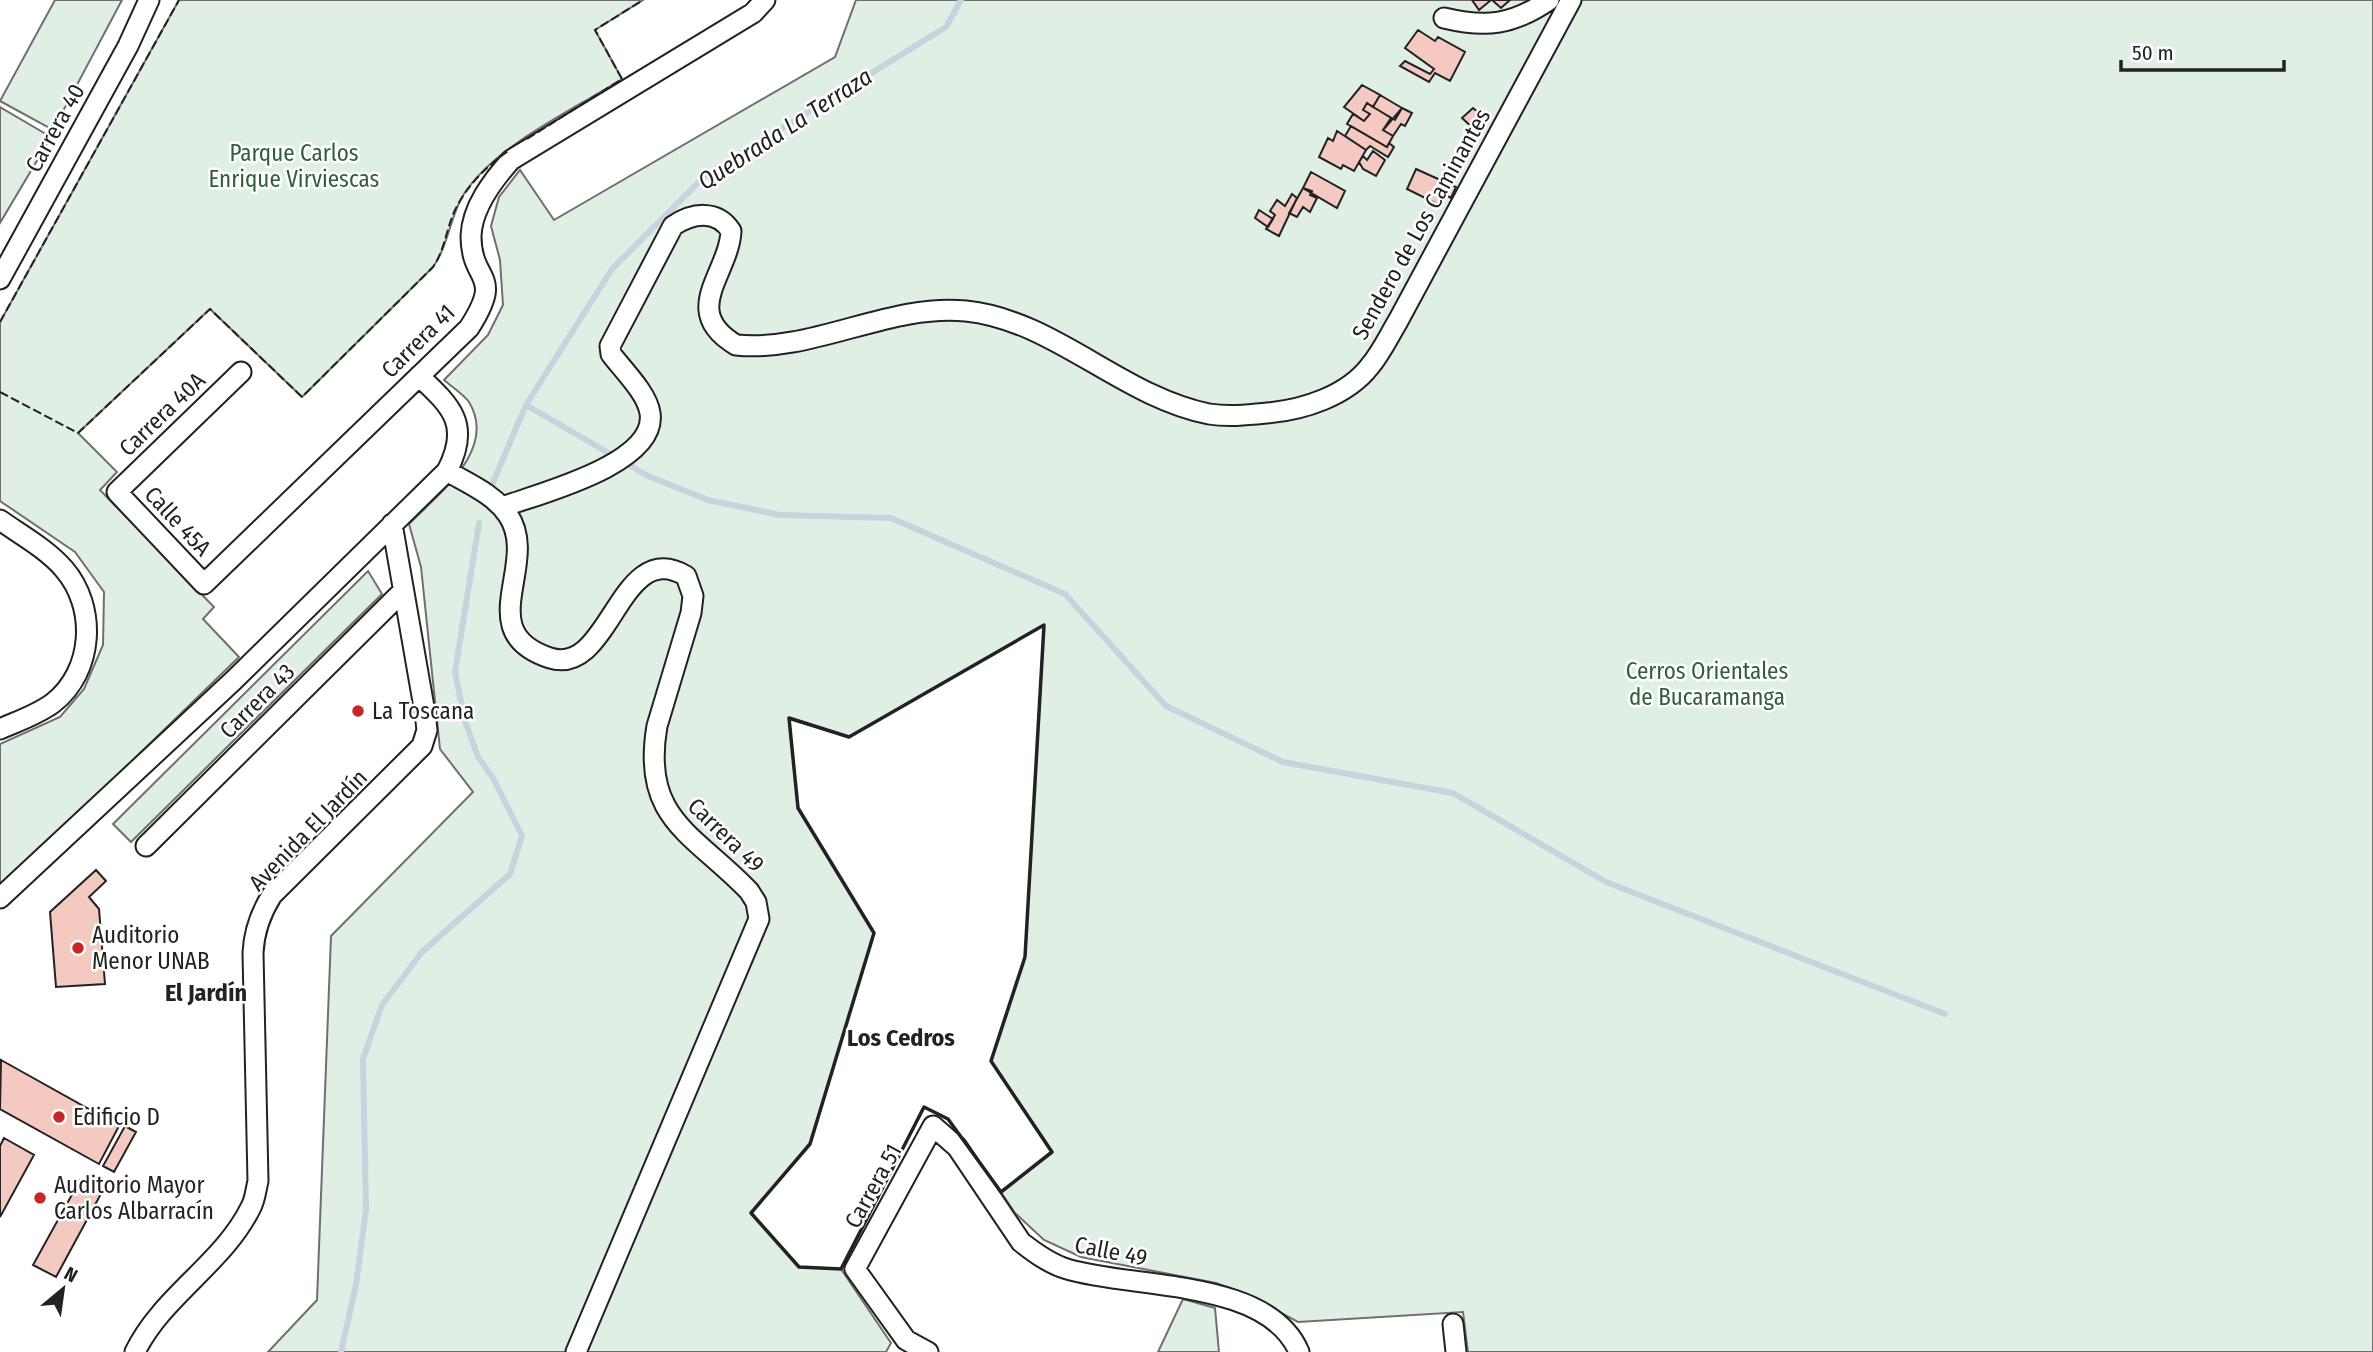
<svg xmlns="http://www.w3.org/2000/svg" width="2373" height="1352" viewBox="0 0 2373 1352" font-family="'Fira Sans Condensed',sans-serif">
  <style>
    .green { fill: #e0efe3; stroke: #6f6f6f; stroke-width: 2 }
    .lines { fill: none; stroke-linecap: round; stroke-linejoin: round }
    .stream { stroke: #c7d3dd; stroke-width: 6 }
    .building { fill: #f3c9c0; stroke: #222; stroke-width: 2 }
    .minor-casing { stroke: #222; stroke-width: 23 }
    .minor { stroke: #fff; stroke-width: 19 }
    .fence { stroke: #222; stroke-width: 2; stroke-dasharray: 9 3.5; stroke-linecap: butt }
    .wall { stroke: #222; stroke-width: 3.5 }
    .poi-dot { fill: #c62828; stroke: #fff; stroke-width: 2.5 }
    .labels { text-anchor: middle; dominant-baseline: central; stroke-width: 5; stroke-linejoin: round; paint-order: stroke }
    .street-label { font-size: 23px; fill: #222; stroke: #fff }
    .park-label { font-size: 23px; fill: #2f5e38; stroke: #fff }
    .poi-label { font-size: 23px; fill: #222; stroke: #fff; text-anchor: start }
    .water-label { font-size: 24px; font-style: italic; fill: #222; stroke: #fff }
    .neighbourhood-label { font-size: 24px; font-weight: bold; fill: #222; stroke: #fff }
  </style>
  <rect width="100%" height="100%" fill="#fff"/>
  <path class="green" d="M55 0H122L53 130 0 101Z
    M179 0H643L595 30 622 79C573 110 503 142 468 188 450 212 450 243 433 267L302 397 210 309 78 433 117 472 100 490 214 607 203 619 239 657 0 889V744L60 717 84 689 103 645 104 592 75 552 0 501V322Z
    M856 0H2373V1352H1468L1463 1312 1298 1322 1246 1294 1216 1283 1081 1257 1044 1240 1015 1213 1001 1192 1051 1152 991 1061 1025 957 1044 625 849 737 789 719 798 808 874 933 810 1144 751 1213 799 1267 841 1269 891 1343 886 1352H268L317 1300 331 936 473 792 440 749 421 567 409 524C438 494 498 450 469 402 463 394 452 387 444 380L488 335 503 305 500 260 491 226 499 197 520 170 554 220 835 57Z
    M0 107 51 137 0 223Z
    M368 571 382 594 131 842 113 824Z
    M1183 1299 1215 1308 1219 1352H1158Z"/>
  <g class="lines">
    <path class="stream" d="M526 405 648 476 708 500 780 515 891 518 1065 594 1166 706 1283 762 1453 793 1606 882 1945 1014
      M491 487 526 405 612 269 705 176 946 27 961 0
      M341 1352 356 1285 366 1209 363 1059 382 1005 422 952 510 874 522 836 493 778 478 757 465 721 455 672 479 523"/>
  </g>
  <path class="building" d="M1472 0H1491L1479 10Z
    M1492 0H1510L1501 8Z
    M1418 30 1435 41 1438 37 1465 52 1450 81 1435 73 1429 82 1400 66 1405 61 1430 74 1434 69 1405 48Z
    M1362 85 1380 95 1373 107 1367 103 1363 110 1370 114 1364 121 1344 107Z
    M1380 95 1402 108 1395 120 1373 107Z
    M1367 103 1391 118 1383 130 1393 136 1387 147 1347 124 1353 114 1364 121 1370 114 1363 110Z
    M1402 108 1412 113 1405 126 1401 124 1393 136 1383 130Z
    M1473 108 1486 119 1475 130 1462 118Z
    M1351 126 1387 147 1389 143 1394 147 1388 157 1370 146 1366 150 1345 136Z
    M1337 131 1366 150 1354 171 1343 165 1341 169 1319 157 1328 138 1333 141Z
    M1373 151 1385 160 1376 176 1363 169 1359 162 1363 156 1367 160Z
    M1416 169 1456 187 1451 198 1444 194 1439 205 1407 189Z
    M1311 172 1345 191 1337 208 1303 188Z
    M1303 188 1312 191 1310 195 1317 198 1310 212 1303 207 1297 217 1289 213Z
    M1292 194 1297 198 1279 236 1266 229 1275 215 1270 211 1277 200 1285 206Z
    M1259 210 1273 219 1268 227 1255 218Z
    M96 870 106 881 89 897 99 909 105 984 56 987 50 912Z
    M1 1060 119 1126 99 1164 0 1109Z
    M125 1126 136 1132 114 1172 103 1166Z
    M4 1138 34 1155 0 1217V1146Z
    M80 1180 102 1192 56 1277 33 1265Z"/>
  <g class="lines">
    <defs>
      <path id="minor" d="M1444 18C1486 28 1513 25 1549 0
        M0 279 128 46 149 0
        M241 372 117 492 204 584 469 328C505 272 471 284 471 236 472 207 493 180 511 160L753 13 765 0
        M447 471C467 483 494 494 508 515 541 564 470 632 550 658 611 677 619 536 686 576L693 596 691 613 657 726C641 819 693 833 749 891L756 902 759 919 576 1352
        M502 507C538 494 658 464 650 413 647 393 623 370 611 354L610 346 673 226C692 213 717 209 731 231 729 274 679 311 736 345 812 353 890 303 966 311 1054 320 1122 397 1209 414 1228 417 1247 415 1267 413 1303 410 1347 396 1370 366 1381 353 1389 336 1398 321L1571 0
        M0 520C21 535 47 549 64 569 97 607 94 671 53 703 37 715 18 721 0 729
        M146 846 402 592
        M0 898 234 680 447 471C471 425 452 407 419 376
        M1453 1324 1456 1352
        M135 1352C162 1296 224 1263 251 1207 255 1200 256 1189 258 1181L253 953C254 931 260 914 272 895L422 746 427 730 425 713 392 524
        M928 1352 906 1340 855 1269 933 1126 957 1147 1021 1242C1035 1253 1050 1264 1067 1269 1132 1289 1268 1278 1299 1352"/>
    </defs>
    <use href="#minor" class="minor-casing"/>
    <use href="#minor" class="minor"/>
    <path class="fence" d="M527 139 622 79 595 30 643 0
      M0 322 179 0
      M0 392 78 433 210 309 302 397 433 267C445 250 446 229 455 210 466 187 488 164 510 150"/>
    <path class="wall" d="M1044 625 1025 957 991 1061 1052 1152 1001 1192 948 1119 924 1107 841 1269 799 1267 751 1213 810 1144 874 933 798 808 789 718 849 737Z"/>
  </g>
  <g class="poi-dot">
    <circle cx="358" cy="711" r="7"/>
    <circle cx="78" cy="948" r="7"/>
    <circle cx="59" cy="1117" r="7"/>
    <circle cx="40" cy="1198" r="7"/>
  </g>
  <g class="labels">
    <g class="street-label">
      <text transform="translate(55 128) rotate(-61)">Carrera 40</text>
      <text transform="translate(1421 224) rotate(-61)">Sendero de Los Caminantes</text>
      <text transform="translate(418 341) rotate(-45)">Carrera 41</text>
      <text transform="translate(162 414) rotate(-44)">Carrera 40A</text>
      <text transform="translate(178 521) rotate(47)">Calle 45A</text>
      <text transform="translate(257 701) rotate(-45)">Carrera 43</text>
      <text transform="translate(308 830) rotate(-46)">Avenida El Jardín</text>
      <text transform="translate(726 835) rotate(44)">Carrera 49</text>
      <text transform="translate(873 1186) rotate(-61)">Carrera 51</text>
      <text transform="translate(1111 1251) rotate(11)">Calle 49</text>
    </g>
    <g class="park-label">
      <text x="294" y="153">Parque Carlos<tspan x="294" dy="26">Enrique Virviescas</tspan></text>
      <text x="1707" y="671">Cerros Orientales<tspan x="1707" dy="26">de Bucaramanga</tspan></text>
    </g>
    <g class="poi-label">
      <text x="372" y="711">La Toscana</text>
      <text x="92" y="935">Auditorio<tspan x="92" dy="26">Menor UNAB</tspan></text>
      <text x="73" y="1117">Edificio D</text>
      <text x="54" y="1185">Auditorio Mayor<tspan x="54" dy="26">Carlos Albarracín</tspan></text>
    </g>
    <g class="water-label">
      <text transform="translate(785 129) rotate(-33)">Quebrada La Terraza</text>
    </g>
    <g class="neighbourhood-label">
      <text x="206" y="993">El Jardín</text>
      <text x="901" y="1038">Los Cedros</text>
    </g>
  </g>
  <g transform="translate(63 1289) rotate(29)" stroke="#ffffff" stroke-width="5" paint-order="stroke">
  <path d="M0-5L12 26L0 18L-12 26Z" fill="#222222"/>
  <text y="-10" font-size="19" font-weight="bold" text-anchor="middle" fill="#222222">N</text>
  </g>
  <path d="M2121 60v10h163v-10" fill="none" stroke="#222222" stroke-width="3.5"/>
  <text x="2132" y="60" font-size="21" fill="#222222" stroke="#ffffff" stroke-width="5" paint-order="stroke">50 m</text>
</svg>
